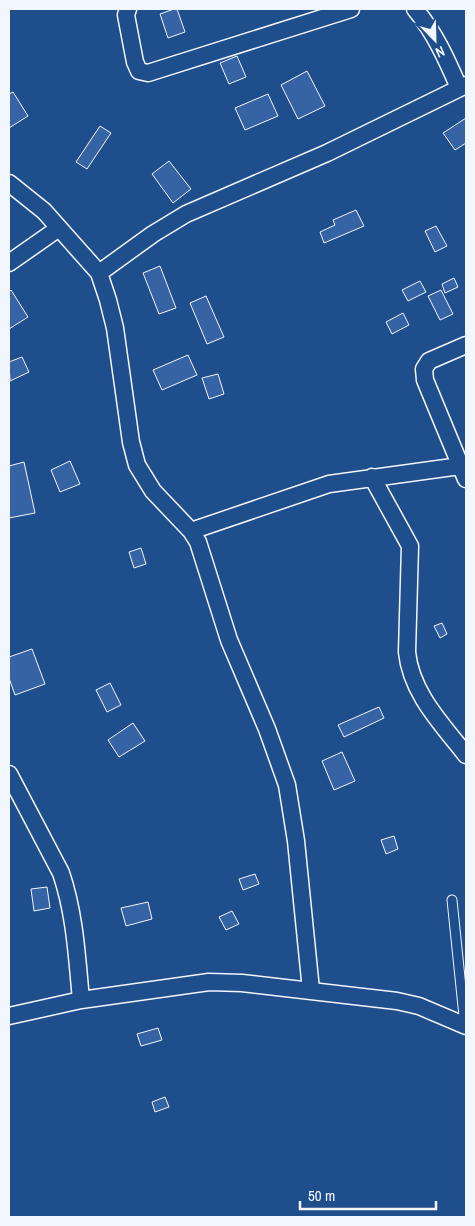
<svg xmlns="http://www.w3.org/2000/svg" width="475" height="1226" viewBox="0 0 475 1226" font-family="'Archivo Narrow',sans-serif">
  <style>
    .building { fill: #3563a3; stroke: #f2f6ff }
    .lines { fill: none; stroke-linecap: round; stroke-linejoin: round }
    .lane-casing { stroke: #f2f6ff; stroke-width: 11 }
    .street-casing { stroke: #f2f6ff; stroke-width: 19 }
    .lane { stroke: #1f4e8c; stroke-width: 9 }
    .street { stroke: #1f4e8c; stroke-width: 16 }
  </style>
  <rect width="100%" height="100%" fill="#1f4e8c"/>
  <path class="building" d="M174 9H177L185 32 168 38 160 14Z
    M237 56 246 77 229 84 220 63Z
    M307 71 325 106 298 119 281 85Z
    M13 92 28 116 9 128V94Z
    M268 94 278 116 245 130 235 108Z
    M466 118V143L455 150 443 133Z
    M100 126 111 133 87 169 76 162Z
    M169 161 191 189 173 203 152 174Z
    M356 210 364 226 324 243 320 232 335 225 333 220Z
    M436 226 447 246 435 252 425 231Z
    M160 266 176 308 159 314 143 273Z
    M454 278 458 287 445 293 442 284Z
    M420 281 426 292 408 301 402 290Z
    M11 290 28 317 9 329V292Z
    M441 290 453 314 440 320 428 296Z
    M206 296 224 337 207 344 190 303Z
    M403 313 409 325 392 334 386 322Z
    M188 355 197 375 162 390 153 370Z
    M22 357 29 372 10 381 9 362Z
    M218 374 224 394 209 399 202 378Z
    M70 461 80 484 60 492 51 470Z
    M24 462 35 513 9 518V466Z
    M141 548 146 564 134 568 129 552Z
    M442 623 447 634 440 638 434 626Z
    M32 649 45 684 15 695 9 678V657Z
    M110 683 121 705 107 712 96 690Z
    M379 707 384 718 344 737 338 725Z
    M133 723 145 741 119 757 108 740Z
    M342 752 355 781 334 790 322 761Z
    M394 836 398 849 386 854 381 840Z
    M255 874 259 884 243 890 239 879Z
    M47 887 50 908 34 911 31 889Z
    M148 902 152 919 126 926 121 908Z
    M232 911 239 924 226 930 219 917Z
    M158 1028 162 1040 141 1046 137 1034Z
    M165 1097 169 1107 155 1112 152 1102Z"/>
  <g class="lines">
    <defs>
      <path id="lane" d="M452 900 465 1026"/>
      <path id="street" d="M128 9 126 15 135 62 139 71 148 73 351 9
        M415 9C435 33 447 60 459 88
        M9 183 44 211 99 273 108 300 115 328 131 442 137 465 153 491 191 531 198 542 229 640 267 729 287 785 296 841 311 990
        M9 263 59 228
        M99 273 153 234 186 214 327 153 466 85
        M466 345 429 361 424 369 425 380 466 479
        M372 477 410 546 407 652C411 693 442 724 466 755
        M191 531 329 484 460 466
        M9 774 61 873C75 914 77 958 81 1000
        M9 1016 81 1000 209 982 242 983 397 1001 419 1006 466 1026"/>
    </defs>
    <use href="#lane" class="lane-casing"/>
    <use href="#street" class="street-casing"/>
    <use href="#lane" class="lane"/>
    <use href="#street" class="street"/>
  </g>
  <rect width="475" height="1226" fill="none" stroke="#f2f6ff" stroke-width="20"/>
  <g transform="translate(435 40) rotate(157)" stroke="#1f4e8c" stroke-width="4" paint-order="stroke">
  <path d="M0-4L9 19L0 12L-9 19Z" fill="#f2f6ff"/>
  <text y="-8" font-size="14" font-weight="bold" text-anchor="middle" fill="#f2f6ff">N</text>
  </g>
  <path d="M300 1201v8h136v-8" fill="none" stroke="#f2f6ff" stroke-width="2.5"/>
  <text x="308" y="1201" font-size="15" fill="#f2f6ff" stroke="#1f4e8c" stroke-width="4" paint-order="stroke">50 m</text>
</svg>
